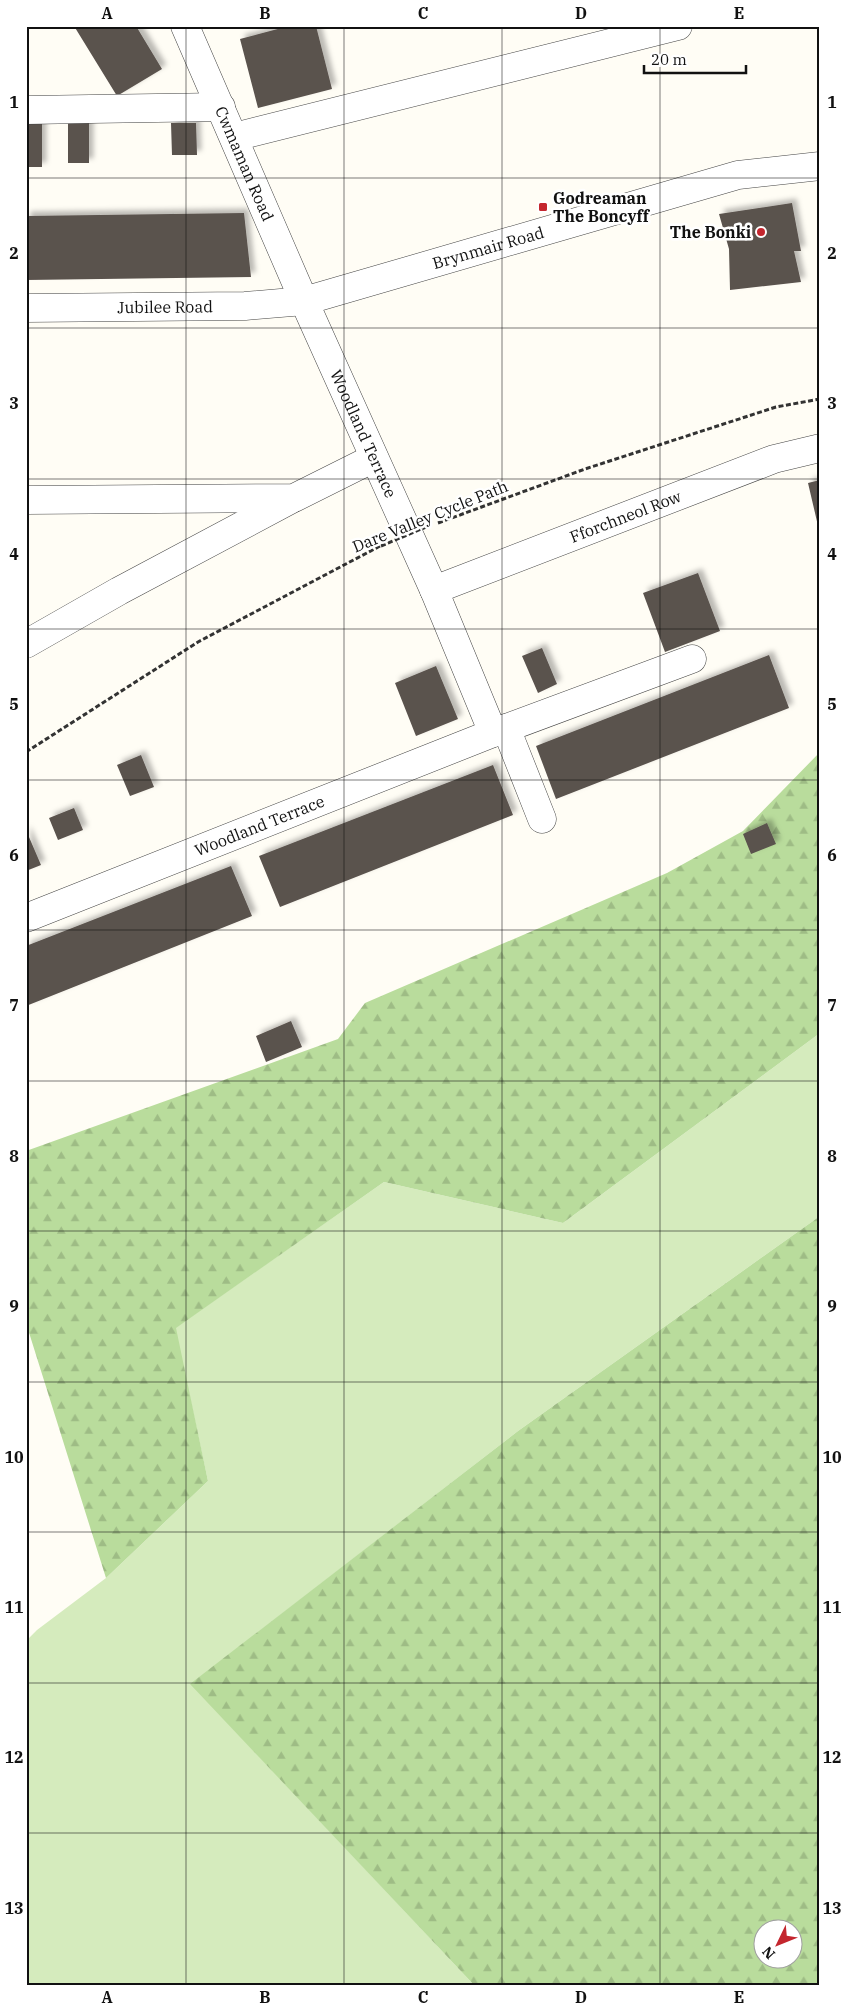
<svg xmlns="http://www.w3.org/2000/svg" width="846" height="2011" viewBox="0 0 846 2011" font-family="'IBM Plex Serif',serif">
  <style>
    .grass { fill: #d5ebbd }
    .forest { fill: url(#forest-firs); fill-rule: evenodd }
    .building { fill: #5a524d; filter: url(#shadow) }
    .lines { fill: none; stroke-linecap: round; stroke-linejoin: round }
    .minor-casing { stroke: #444; stroke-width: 29 }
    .path { stroke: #333; stroke-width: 3; stroke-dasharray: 5 2.5; stroke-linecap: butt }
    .minor { stroke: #fff; stroke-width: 28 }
    .path-bridge { stroke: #333; stroke-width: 3; stroke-dasharray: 5 2.5; stroke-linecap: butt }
    .grid { fill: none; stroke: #111; stroke-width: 1; stroke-opacity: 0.55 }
    .poi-dot { fill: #c4262e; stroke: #fff; stroke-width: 2 }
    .labels { text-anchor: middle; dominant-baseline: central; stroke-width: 5; stroke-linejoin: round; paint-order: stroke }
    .street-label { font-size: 16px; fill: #111; stroke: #fff }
    .poi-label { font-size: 16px; font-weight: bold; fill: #111; stroke: #fff; text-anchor: start }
    .neatline { fill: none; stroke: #111; stroke-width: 2 }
    .grid-label { font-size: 16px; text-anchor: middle; font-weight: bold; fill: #111 }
  </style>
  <defs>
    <pattern id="forest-firs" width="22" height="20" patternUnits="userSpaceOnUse" patternTransform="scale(1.25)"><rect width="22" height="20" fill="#b9dc9c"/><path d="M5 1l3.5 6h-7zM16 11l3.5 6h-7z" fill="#9ebc85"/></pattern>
    <filter id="shadow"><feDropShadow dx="4.5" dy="-4.5" stdDeviation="2.5" flood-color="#0004"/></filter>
  </defs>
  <rect width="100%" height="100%" fill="#fffdf5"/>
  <path class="grass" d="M820 1033V1216L518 1431 191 1684 474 1985H26V1641L37 1630 106 1578 208 1481 175 1328 384 1182 563 1223Z"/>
  <path class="forest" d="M820 752V1033L563 1223 384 1182 176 1328 208 1481 106 1578 26 1323V1151L338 1039 365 1003 667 873 743 831Z
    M820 1216V1985H474L190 1684 518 1431ZM764 1928H794V1958H764Z"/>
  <path class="building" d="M74 26H136L162 69 117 96Z
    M289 26H316L332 89 258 108 240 39Z
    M26 123H42V167H26Z
    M68 123H89V163H68Z
    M171 123H196L197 155H172Z
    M792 203 801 251H794L801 282 730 290 729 249 719 214Z
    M244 213 251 277 26 280V216Z
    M820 480V530H819L808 483Z
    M698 573 720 631 665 652 643 593Z
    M542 648 557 684 538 693 522 656Z
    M769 655 789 708 556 799 536 746Z
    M436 666 458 719 416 736 395 683Z
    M141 755 154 787 130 796 117 765Z
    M493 765 513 815 280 907 259 856Z
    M74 808 83 830 58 840 49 818Z
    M767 823 776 844 751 854 743 834Z
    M26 830 41 865 26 871Z
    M231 866 252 916 26 1006V946Z
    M291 1021 302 1047 266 1062 256 1036Z"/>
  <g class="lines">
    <defs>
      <g id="minor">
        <path id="s1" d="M185 26 304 301 434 590 493 733"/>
        <path d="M26 110 221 107"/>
        <path d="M234 137 678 26"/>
        <path id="s2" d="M26 308 245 306 304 301 738 175 820 166"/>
        <path d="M26 500 294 498 374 458"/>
        <path id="s3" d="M434 590 774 459 820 448"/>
        <path d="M26 644 119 591 290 500"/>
        <path d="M506 728 542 819"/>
        <path id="s4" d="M26 918 493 733 692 659"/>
      </g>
    </defs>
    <use href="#minor" class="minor-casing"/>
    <path class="path" d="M438 523 585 469 776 407 820 399
      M26 752 198 642 380 546"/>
    <use href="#minor" class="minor"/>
    <path class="path-bridge" d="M381 546 426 527"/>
  </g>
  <path class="grid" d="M186 26V1985M344 26V1985M502 26V1985M660 26V1985M26 178H820M26 328H820M26 479H820M26 629H820M26 780H820M26 930H820M26 1081H820M26 1231H820M26 1382H820M26 1532H820M26 1683H820M26 1833H820"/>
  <g class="poi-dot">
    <rect x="538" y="202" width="10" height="10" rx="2.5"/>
    <circle cx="761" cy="232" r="5"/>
  </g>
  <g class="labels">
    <g class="street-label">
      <text stroke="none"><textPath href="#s1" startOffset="150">Cwmaman Road</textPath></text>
      <text stroke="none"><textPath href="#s2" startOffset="470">Brynmair Road</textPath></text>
      <text stroke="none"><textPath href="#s2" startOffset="139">Jubilee Road</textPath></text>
      <text stroke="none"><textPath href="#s1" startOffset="445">Woodland Terrace</textPath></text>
      <text transform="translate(430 516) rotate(-22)">Dare Valley Cycle Path</text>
      <text stroke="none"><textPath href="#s3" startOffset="205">Fforchneol Row</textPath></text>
      <text stroke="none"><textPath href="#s4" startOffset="251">Woodland Terrace</textPath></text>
    </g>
    <g class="poi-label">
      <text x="553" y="198">Godreaman<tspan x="553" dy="18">The Boncyff</tspan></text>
      <text x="751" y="232" text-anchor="end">The Bonki</text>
    </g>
  </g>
  <rect width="846" height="2011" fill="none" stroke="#ffffff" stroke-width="55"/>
  <g transform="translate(778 1944) rotate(227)"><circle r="24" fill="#ffffff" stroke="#a0a0a0"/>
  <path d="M0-4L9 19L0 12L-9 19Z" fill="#c4262e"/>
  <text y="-8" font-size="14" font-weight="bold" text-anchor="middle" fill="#111111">N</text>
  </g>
  <path d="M644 65v8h102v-8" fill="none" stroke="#111111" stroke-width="2.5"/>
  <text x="651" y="65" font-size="15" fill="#111111" stroke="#ffffff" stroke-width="4" paint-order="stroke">20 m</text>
  <rect x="28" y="28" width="790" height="1956" class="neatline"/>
  <g class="grid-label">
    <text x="107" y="19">A</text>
    <text x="265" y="19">B</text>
    <text x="423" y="19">C</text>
    <text x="581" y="19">D</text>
    <text x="739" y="19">E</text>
    <text x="14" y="108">1</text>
    <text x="832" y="108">1</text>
    <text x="14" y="259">2</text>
    <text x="832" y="259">2</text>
    <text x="14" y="409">3</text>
    <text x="832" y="409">3</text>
    <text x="14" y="560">4</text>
    <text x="832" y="560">4</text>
    <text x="14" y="710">5</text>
    <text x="832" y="710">5</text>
    <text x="14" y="861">6</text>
    <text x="832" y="861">6</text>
    <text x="14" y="1011">7</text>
    <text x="832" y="1011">7</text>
    <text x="14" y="1162">8</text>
    <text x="832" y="1162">8</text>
    <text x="14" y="1312">9</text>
    <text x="832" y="1312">9</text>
    <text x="14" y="1463">10</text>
    <text x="832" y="1463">10</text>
    <text x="14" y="1613">11</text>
    <text x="832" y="1613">11</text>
    <text x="14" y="1763">12</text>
    <text x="832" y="1763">12</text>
    <text x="14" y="1914">13</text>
    <text x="832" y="1914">13</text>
    <text x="107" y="2003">A</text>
    <text x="265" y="2003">B</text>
    <text x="423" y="2003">C</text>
    <text x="581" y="2003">D</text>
    <text x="739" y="2003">E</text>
  </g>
</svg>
